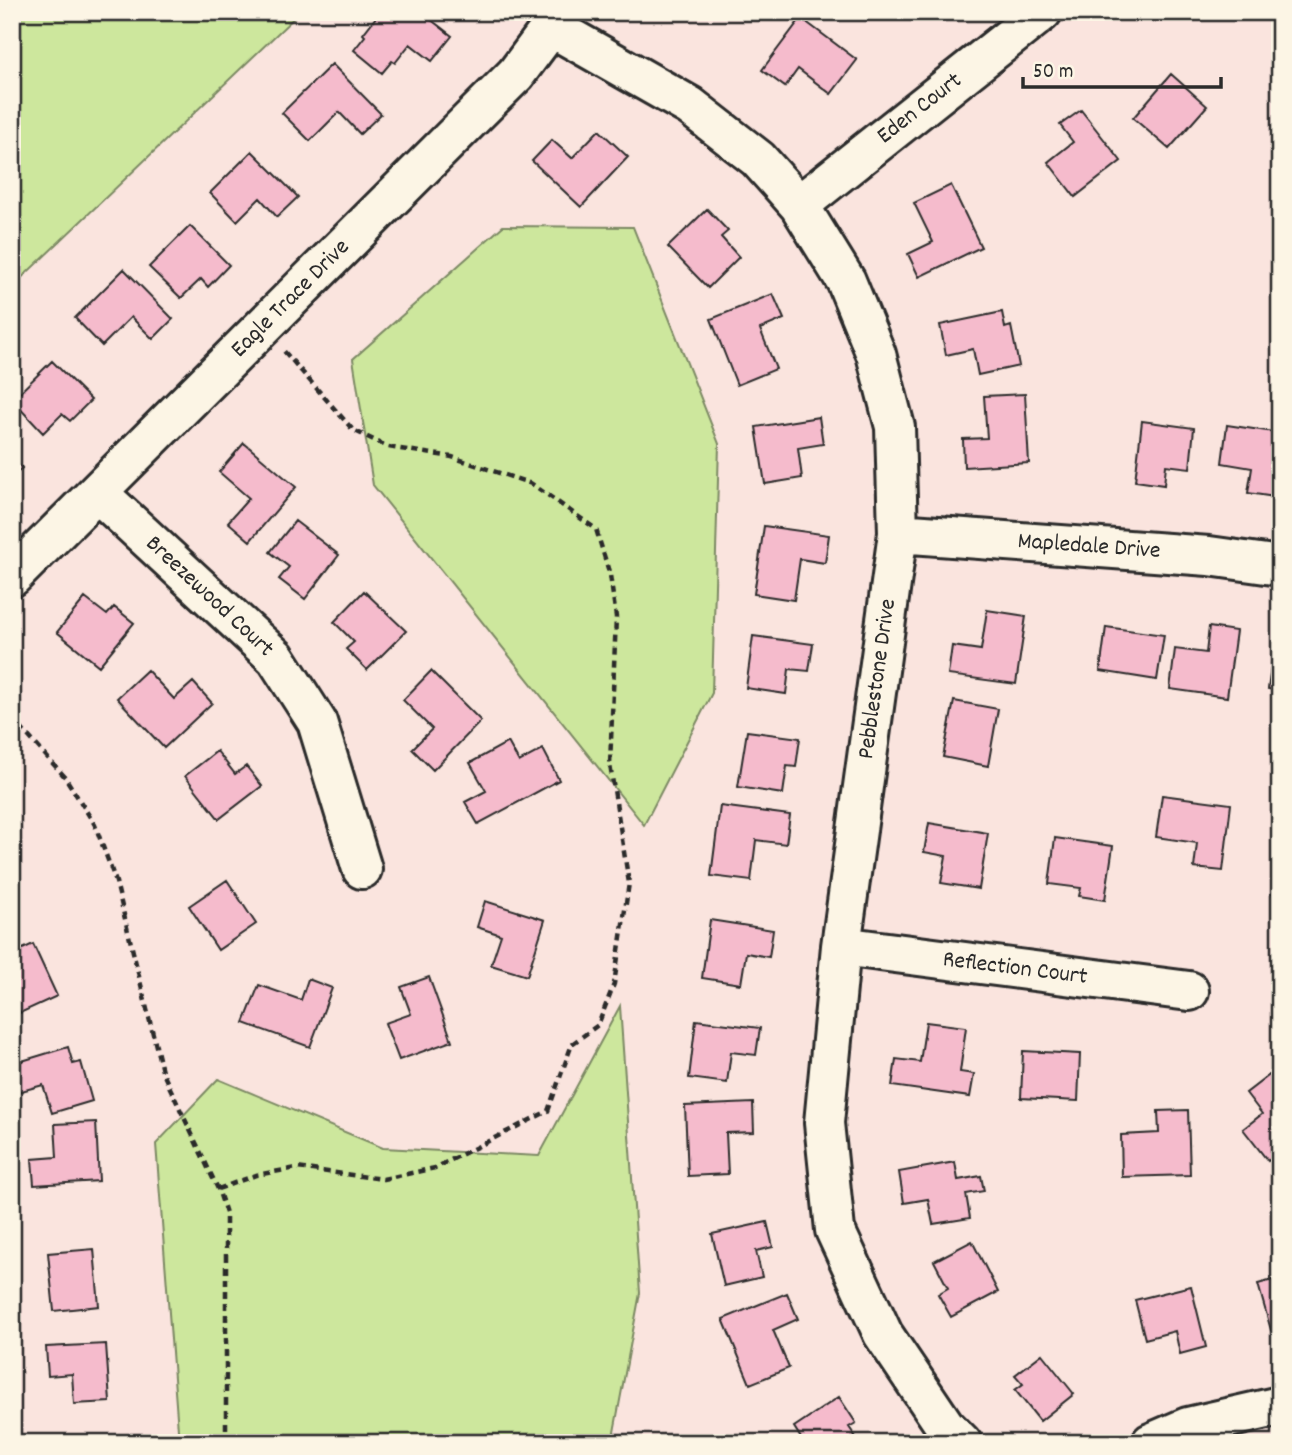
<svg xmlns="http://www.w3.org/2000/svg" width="1292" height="1455" viewBox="0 0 1292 1455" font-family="Dekko,sans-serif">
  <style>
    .green { fill: #cde79d; stroke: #7c8964; stroke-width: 2 }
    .building { fill: #f5bbcc; stroke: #2b2b2b; stroke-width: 2 }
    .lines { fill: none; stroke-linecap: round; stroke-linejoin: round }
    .minor-casing { stroke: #2b2b2b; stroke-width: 44 }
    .path { stroke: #2b2b2b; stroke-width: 4.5; stroke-dasharray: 7 5; stroke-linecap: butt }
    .minor { stroke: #fcf5e5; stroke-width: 38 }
    .labels { text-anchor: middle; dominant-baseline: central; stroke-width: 5; stroke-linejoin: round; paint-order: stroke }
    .street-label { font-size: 24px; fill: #2b2b2b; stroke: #fcf5e5 }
  </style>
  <rect width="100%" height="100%" fill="#fae4de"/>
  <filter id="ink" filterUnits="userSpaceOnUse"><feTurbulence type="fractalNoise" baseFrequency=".0143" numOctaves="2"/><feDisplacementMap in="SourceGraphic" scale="14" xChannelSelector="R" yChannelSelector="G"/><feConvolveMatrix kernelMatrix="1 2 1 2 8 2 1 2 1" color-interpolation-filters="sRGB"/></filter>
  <g filter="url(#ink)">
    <path class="green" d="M12 12H300L12 287Z
      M503 226 633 227 719 444 712 693 644 825 373 485 353 359Z
      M620 1006 640 1293 612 1443H179L156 1144 218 1079 383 1148 539 1156Z"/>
    <path class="building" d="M380 12H421L452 36 432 61 410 44 395 63 392 61 382 73 354 50 365 36 363 34Z
      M801 18 857 60 831 94 798 69 785 87 762 70Z
      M332 64 381 114 360 134 339 112 310 141 282 113Z
      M1171 74 1207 106 1169 149 1133 118Z
      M1081 110 1121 161 1075 197 1048 162 1073 142 1060 125Z
      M599 130 628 157 581 207 532 161 552 140 572 158Z
      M252 151 298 197 277 217 260 198 237 221 210 193Z
      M951 185 981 247 919 277 908 254 933 242 914 203Z
      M707 209 728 231 721 237 739 257 708 288 668 247Z
      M190 226 229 265 208 287 201 279 181 298 149 267Z
      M124 269 173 319 153 339 131 317 102 346 75 318Z
      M773 294 784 319 760 329 776 369 737 385 711 319Z
      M1002 312 1005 328 1011 326 1019 366 978 375 973 349 946 355 940 325Z
      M52 361 91 400 70 421 62 414 43 433 12 400Z
      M1025 394 1029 463 964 467 963 439 987 438 984 396Z
      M819 417 823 444 798 448 802 478 765 484 756 427Z
      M1142 421 1194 428 1190 468 1166 465 1164 485 1135 481Z
      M1227 425 1280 433V464L1275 497 1248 493 1252 468 1222 463Z
      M244 443 296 487 250 541 228 522 249 498 219 472Z
      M12 459 22 468 12 478Z
      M295 521 339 555 305 599 279 579 289 567 270 552Z
      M764 526 829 535 825 563 800 559 794 600 754 594Z
      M364 591 406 631 367 670 346 649 354 642 334 622Z
      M85 598 107 615 114 607 134 623 99 666 57 632Z
      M987 610 1026 616 1016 684 948 675 952 646 981 650Z
      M1106 627 1164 635 1157 680 1100 671Z
      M1209 627 1236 631 1227 697 1170 689 1175 649 1206 653Z
      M753 636 813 644 809 671 789 669 786 694 746 688Z
      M1274 646 1280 647V691L1268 689Z
      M147 670 174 699 193 682 212 703 164 748 117 698Z
      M431 671 481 721 433 770 412 749 432 729 403 700Z
      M954 701 998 709 988 766 943 757Z
      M747 731 800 738 796 767 787 766 783 794 738 787Z
      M508 742 519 762 543 749 559 780 478 824 465 802 486 791 470 763Z
      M217 751 235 774 246 766 262 786 219 819 185 776Z
      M1162 795 1231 804 1223 871 1194 868 1197 843 1156 837Z
      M720 806 790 815 786 844 756 840 751 881 711 876Z
      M929 823 988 833 979 889 941 883 946 856 924 852Z
      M1055 838 1113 846 1105 900 1079 896 1081 888 1049 884Z
      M227 880 256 924 218 950 189 906Z
      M1280 887V903L1272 894Z
      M485 901 545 920 527 976 491 965 501 935 477 927Z
      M710 920 773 930 769 957 746 953 741 984 702 978Z
      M33 944 57 996 20 1013 12 996V954Z
      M429 977 452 1041 399 1060 385 1023 411 1014 401 987Z
      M308 979 332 988 310 1047 244 1023 259 985 301 1000Z
      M696 1020 760 1028 756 1055 731 1052 727 1083 689 1078Z
      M926 1022 966 1027 960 1072 974 1074 970 1097 892 1086 896 1059 920 1062Z
      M68 1047 73 1064 81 1062 92 1101 52 1113 43 1085 18 1092 12 1064Z
      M1023 1051 1080 1054 1078 1101 1021 1098Z
      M1272 1073 1280 1083V1152L1268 1161 1243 1129 1262 1114 1246 1093Z
      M753 1103 754 1132 726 1133 728 1174 688 1176 685 1106Z
      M1188 1110 1190 1175 1122 1177 1121 1135 1159 1133 1158 1111Z
      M96 1122 99 1181 34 1185 32 1159 57 1157 55 1124Z
      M955 1162 958 1180 981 1176 984 1191 966 1194 970 1218 933 1224 928 1199 904 1203 899 1172Z
      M767 1222 773 1247 756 1251 762 1277 724 1286 712 1234Z
      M972 1241 998 1292 951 1317 938 1294 948 1288 934 1261Z
      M94 1249 99 1306 54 1311 48 1253Z
      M1280 1278V1328L1271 1330 1258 1284Z
      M1191 1286 1206 1347 1180 1354 1175 1331 1145 1339 1135 1300Z
      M787 1293 798 1319 773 1330 789 1368 750 1384 723 1319Z
      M106 1344 110 1402 74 1404 72 1374 48 1376 46 1347Z
      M1042 1354 1074 1394 1040 1421 1015 1390 1023 1384 1015 1375Z
      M839 1397 856 1423 849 1427 860 1443H804L794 1427Z"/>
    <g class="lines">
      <defs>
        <path id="minor" d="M551 27 690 106 758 159 799 205 846 281 876 354 895 427 898 533 841 946 824 1123 835 1230 883 1334 945 1426 962 1443
          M799 205 1042 12
          M98 493 276 658 317 722 362 869
          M898 533 1209 556 1280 566
          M12 577 516 74 551 27 558 12
          M841 946 1189 991
          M1151 1443 1188 1427 1280 1406"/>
      </defs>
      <use href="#minor" class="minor-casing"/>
      <path class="path" d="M12 718 65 777 95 825 116 882 162 1071 218 1189 226 1213V1443
        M218 1189 256 1175 297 1168 383 1179 435 1168 548 1111 572 1044 598 1025 614 984 629 883 610 765 616 617 610 575 596 529 532 484 452 457 388 447 353 430 283 350"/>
      <use href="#minor" class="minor"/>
    </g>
  </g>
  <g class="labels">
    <g class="street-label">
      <text transform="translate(920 109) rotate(-38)">Eden Court</text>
      <text transform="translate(291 299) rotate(-45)">Eagle Trace Drive</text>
      <text transform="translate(1089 547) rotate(4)">Mapledale Drive</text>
      <text transform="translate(209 597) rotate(43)">Breezewood Court</text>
      <text transform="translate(878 679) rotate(-82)">Pebblestone Drive</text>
      <text transform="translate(1015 969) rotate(7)">Reflection Court</text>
    </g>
  </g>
  <rect width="1292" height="1455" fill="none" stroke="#fcf5e5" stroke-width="42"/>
  <rect x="21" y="21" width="1250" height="1413" fill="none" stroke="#2b2b2b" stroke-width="2.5" filter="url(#ink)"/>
  <path d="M1023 77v10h198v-10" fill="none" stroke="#2b2b2b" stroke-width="3.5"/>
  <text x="1033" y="77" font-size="21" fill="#2b2b2b" stroke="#fcf5e5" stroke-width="5" paint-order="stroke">50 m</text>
</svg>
